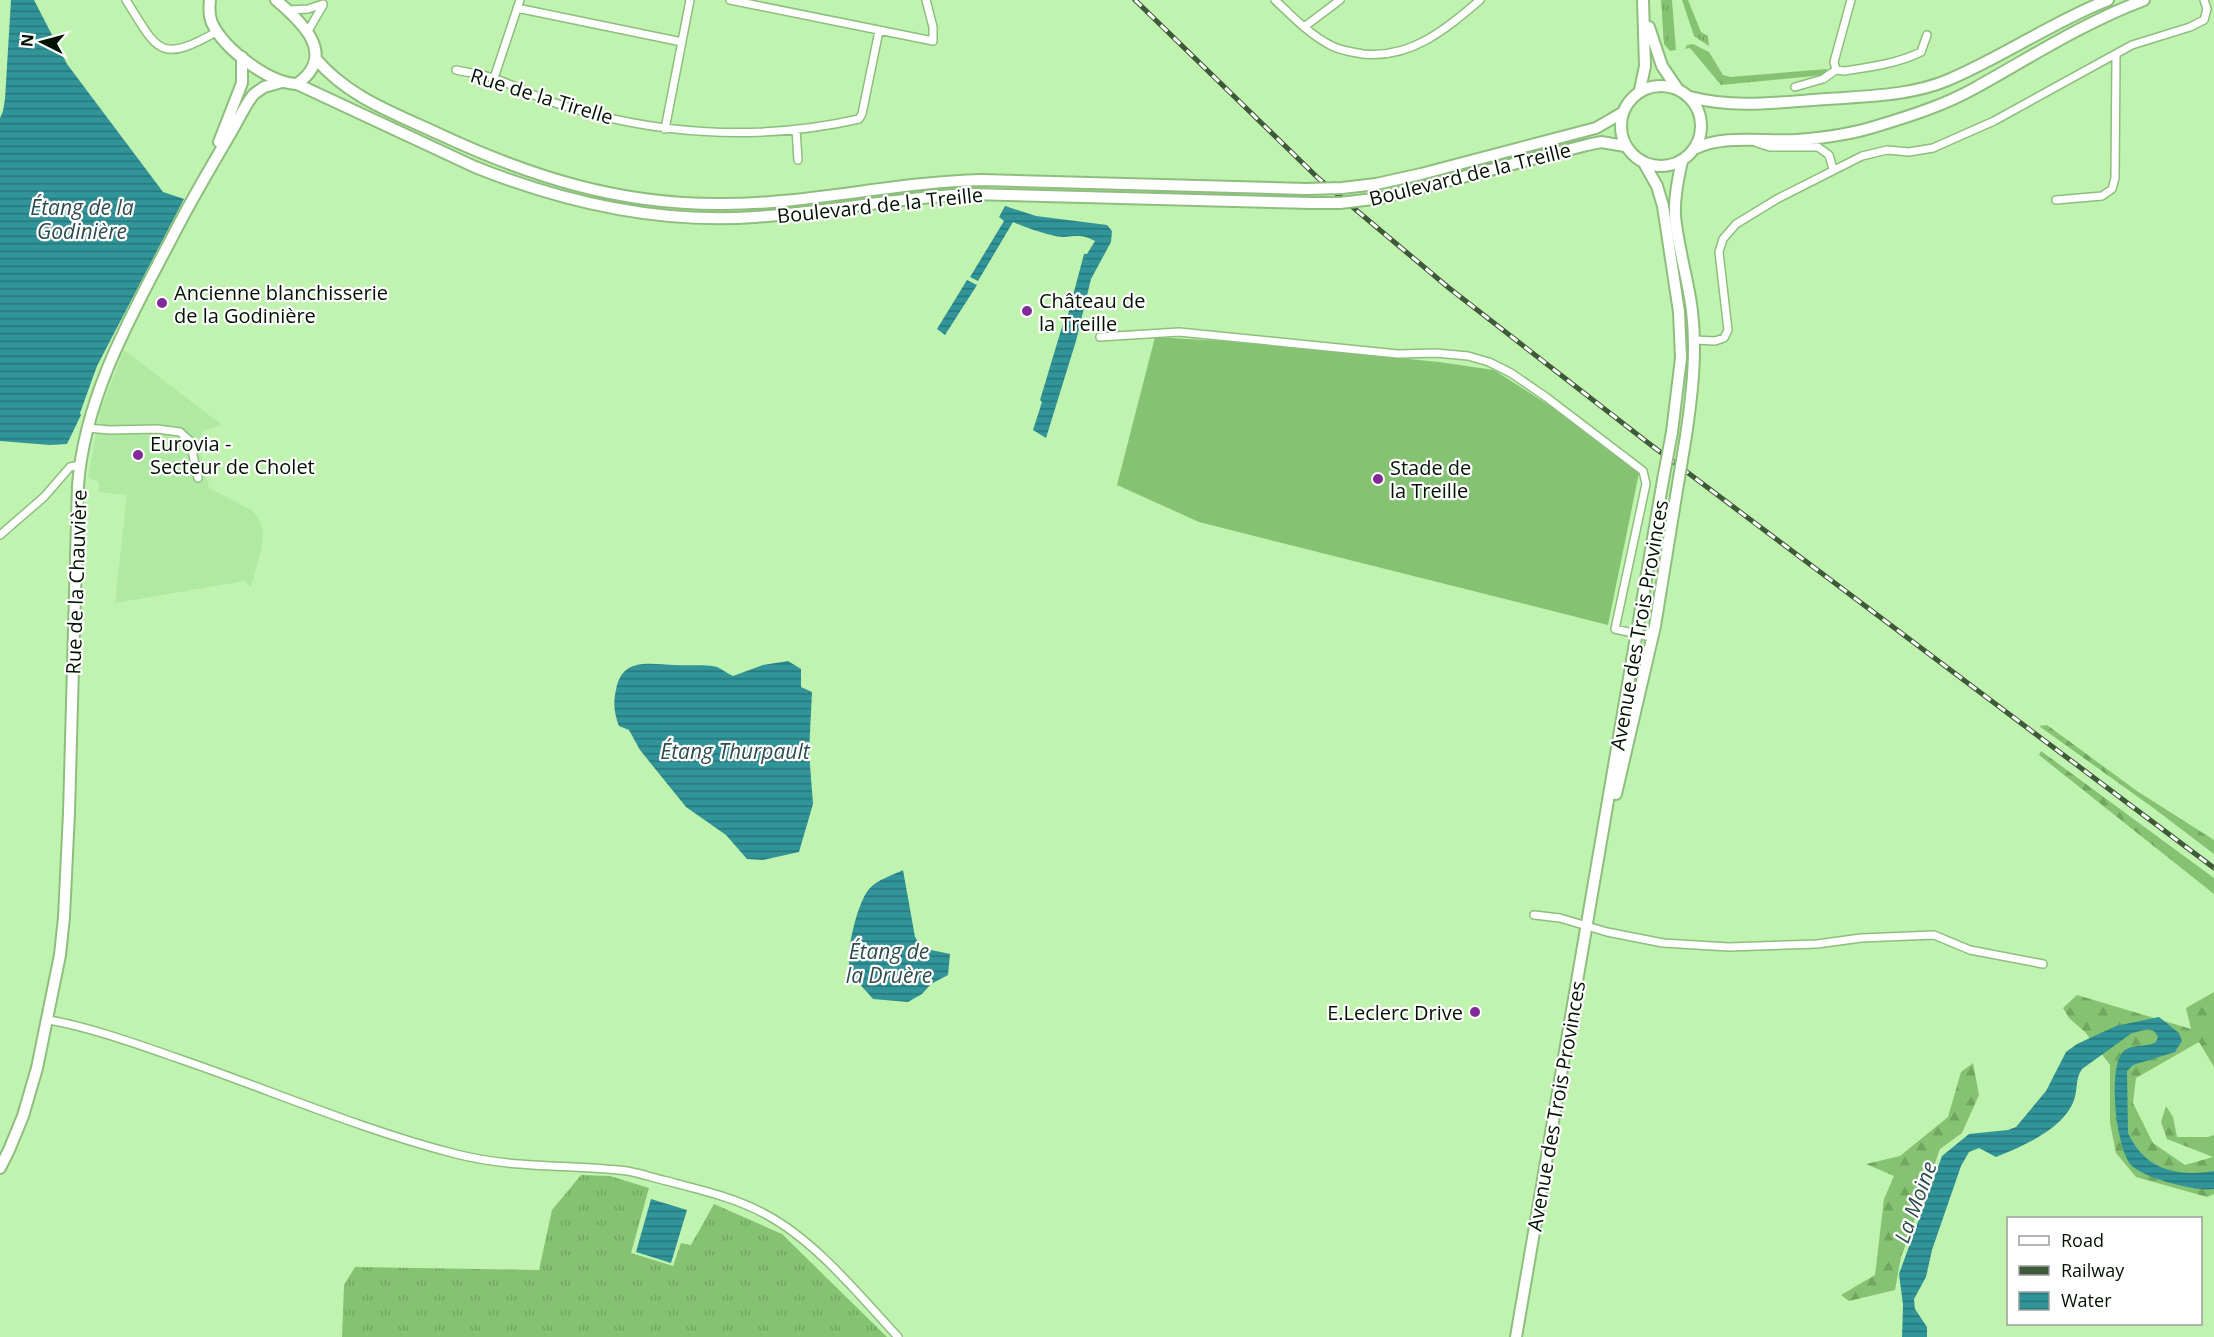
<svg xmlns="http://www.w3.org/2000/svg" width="2214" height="1337" viewBox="0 0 2214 1337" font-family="'Open Sans',sans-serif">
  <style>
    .built { fill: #b0e9a1 }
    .grass { fill: url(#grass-tufts) }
    .forest { fill: url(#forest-firs) }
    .pitch { fill: #85c372 }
    .water { fill: url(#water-rules) }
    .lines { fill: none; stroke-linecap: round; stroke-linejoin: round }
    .street-casing { stroke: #8dbe7e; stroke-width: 10 }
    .secondary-casing { stroke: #8dbe7e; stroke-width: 14 }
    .primary-casing { stroke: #8dbe7e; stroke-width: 14 }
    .street { stroke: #fff; stroke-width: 7 }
    .secondary { stroke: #fff; stroke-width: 10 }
    .primary { stroke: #fff; stroke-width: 10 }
    .rail-casing { stroke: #3f5a39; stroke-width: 5 }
    .rail { stroke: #fff; stroke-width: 3; stroke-dasharray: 9; stroke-linecap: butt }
    .primary-bridge-casing { stroke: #8dbe7e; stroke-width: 14; stroke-linecap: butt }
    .primary-bridge { stroke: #fff; stroke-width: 10 }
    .poi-dot { fill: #822b98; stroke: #fff; stroke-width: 2 }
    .labels { text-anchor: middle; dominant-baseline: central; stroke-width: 4.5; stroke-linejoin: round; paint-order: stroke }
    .street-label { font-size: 20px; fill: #021200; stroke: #fff }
    .poi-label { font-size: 20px; fill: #021200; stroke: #fff; text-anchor: start }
    .water-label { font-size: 21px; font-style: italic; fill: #2e4c4d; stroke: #fff }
  </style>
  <defs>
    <pattern id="grass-tufts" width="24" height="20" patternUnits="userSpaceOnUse" patternTransform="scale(1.5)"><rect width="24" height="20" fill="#85c372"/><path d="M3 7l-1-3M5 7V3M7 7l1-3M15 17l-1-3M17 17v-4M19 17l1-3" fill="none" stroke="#71a661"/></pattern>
    <pattern id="forest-firs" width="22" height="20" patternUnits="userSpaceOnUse" patternTransform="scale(1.5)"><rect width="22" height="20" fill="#85c372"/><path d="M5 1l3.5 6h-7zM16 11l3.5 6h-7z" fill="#71a661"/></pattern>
    <pattern id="water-rules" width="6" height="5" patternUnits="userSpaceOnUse" patternTransform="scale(1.5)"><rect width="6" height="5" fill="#319498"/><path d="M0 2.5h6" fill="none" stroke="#27777a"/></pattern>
  </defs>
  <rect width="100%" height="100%" fill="#c0f3b0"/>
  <path class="built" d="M124 350 222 425 203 431 198 442 209 488 253 511 260 521 263 533 262 547 251 587 244 581 115 603 127 495 99 492V482L88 477 101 409Z"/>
  <path class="grass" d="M1661 0H1672L1676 50 1670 51 1664 44Z
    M1682 0H1688L1701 32 1708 36 1709 46 1694 36Z
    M1693 44 1709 52 1723 75 1730 77 1827 69 1825 75 1721 85 1690 48 1685 49 1687 45Z
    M581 1175 610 1176 649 1188 631 1253 673 1266 681 1243 691 1245 714 1204 782 1234 887 1337H342L344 1285 355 1267 539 1270 552 1210Z"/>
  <path class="forest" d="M2047 725 2137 791 2214 840V854L2152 807 2039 726Z
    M2041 751 2214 878V894L2039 755Z
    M2214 992V1067L2199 1042 2136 1078 2133 1103 2153 1143 2185 1165 2213 1157 2167 1139 2161 1122 2166 1106 2173 1117 2177 1137H2208L2214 1135V1194L2207 1197 2136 1177 2116 1153 2110 1123V1065L2085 1032 2069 1018 2063 1008 2077 995 2191 1029 2186 1008Z
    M1973 1063 1979 1095 1962 1133 1940 1149 1901 1257 1895 1290 1849 1301 1841 1295 1875 1275 1884 1199 1894 1176 1866 1164 1900 1156 1948 1117 1961 1072Z"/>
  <path class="pitch" d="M1155 337 1240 342 1439 362 1494 370 1553 408 1639 473 1608 625 1199 522 1117 485Z"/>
  <path class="water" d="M11 0H34L67 64 163 192 184 199 97 366 80 413 81 415 67 444 50 445 0 441V118L3 111 5 99Z
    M1005 206 1036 216 1107 225 1112 231 1111 242 1091 279 1076 341 1046 438 1033 430 1042 402 1040 400 1065 317 1067 318 1084 254H1087L1095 241C1082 234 1077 236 1063 237 1052 237 1024 227 1013 222L978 281 970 277 1004 221 999 217Z
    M967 280 977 285 945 335 937 329Z
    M788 661 801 669V687L812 692 809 752 813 804 799 852 763 860 747 859 726 835 686 807 640 750 629 730 619 726C614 713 613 703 616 690 622 657 648 664 675 665 688 666 704 664 717 667 722 669 728 674 733 676L763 665Z
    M903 870 915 937 922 948 950 954 948 975 931 984 922 994 908 1002 873 999C865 989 851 977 849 964 847 948 858 900 870 888 877 880 893 875 903 870Z
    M2159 1017 2179 1033 2182 1041 2175 1052 2133 1065 2127 1071 2128 1133C2145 1170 2177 1177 2214 1171V1189C2196 1192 2144 1178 2131 1165 2116 1148 2108 1071 2122 1053 2130 1043 2146 1048 2156 1042L2158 1037 2155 1032 2149 1029 2132 1033 2082 1069C2075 1079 2078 1089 2074 1100 2064 1129 2021 1147 1996 1157L1979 1148 1969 1152 1961 1166 1932 1250 1926 1277 1914 1299 1915 1309 1927 1327V1337H1902L1903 1305 1899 1274 1942 1156 1969 1134 2008 1130 2016 1127 2046 1091 2066 1052 2077 1044 2116 1026Z
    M651 1199 687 1210 671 1263 636 1252Z"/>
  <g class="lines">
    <defs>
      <path id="street" d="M126 0C158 50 158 65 218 31
        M730 0 933 41V27L926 0
        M1275 0C1293 17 1310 35 1332 46 1342 51 1352 52 1363 54 1411 59 1446 29 1480 0
        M1851 0 1834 62 1836 70 1844 71C1870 67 1896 64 1921 52L1927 35
        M517 8 682 42
        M288 10 308 9 323 4
        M1304 27 1340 0
        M308 31 323 5
        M456 70C469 73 484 74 496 79 516 86 535 97 555 103 653 135 758 142 859 119L862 114 879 31
        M494 78 520 0
        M1795 87 1823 79 1836 70
        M665 129 690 0
        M796 129 798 160
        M1757 143 1770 147H1818L1829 155 1833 169
        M2056 200 2102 196 2112 189 2115 178 2116 56
        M1100 337 1179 332 1398 354 1436 353 1468 356 1489 362 1511 373 1546 397 1643 471 1646 484 1615 629 1646 636 1654 628
        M1694 340 1715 341 1724 338 1728 330 1719 252 1723 239 1736 224 1777 199 1862 156 1887 150 1909 152 1933 148 1994 121 2132 45 2190 27 2204 20 2207 9 2204 0
        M87 428 110 430 157 429 180 432 190 441 198 478
        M0 535 44 497 70 467 80 465
        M1534 915 1560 918 1607 932 1663 943 1729 947 1817 944 1861 938 1934 935 1970 950 2043 964
        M49 1020C89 1027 134 1043 174 1057 268 1089 359 1129 456 1154 515 1169 568 1164 627 1171 639 1173 651 1177 663 1180 697 1189 734 1197 765 1214 816 1241 859 1295 898 1337"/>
      <path id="secondary" d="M1649 27 1662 66 1677 88
        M1640 90 1645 66 1643 0
        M219 142 242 83V57
        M0 1168 9 1150 23 1116 37 1068 60 955 64 917 69 813 78 485C85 393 135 309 177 228 194 195 214 162 233 129 240 117 245 105 254 94L264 87 282 82"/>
      <path id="primary" d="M210 0C209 8 209 16 212 23 224 49 269 83 297 84 338 55 302 22 276 0
        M316 59C348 97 394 113 439 134 531 177 620 205 723 204 810 204 895 182 981 180L1306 189
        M297 84 475 167C565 203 658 224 755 217 826 212 897 198 968 194L1312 203
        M1621 126a40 40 0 1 1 80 0a40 40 0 1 1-80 0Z
        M1690 97C1736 109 1780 102 1827 99 1867 96 1910 96 1948 80 2003 57 2052 22 2108 0
        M1694 149C1724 134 1763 142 1797 140 1823 138 1852 134 1877 126 1910 116 1945 105 1975 88 2031 57 2083 23 2144 0
        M1682 161C1678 178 1674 197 1675 216 1678 248 1688 279 1692 311 1697 353 1692 395 1686 436
        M1644 163 1657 186 1663 206 1679 312 1681 358 1672 432
        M1376 184 1421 174 1596 128 1622 113
        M1381 198 1587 145 1601 142 1625 146
        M1616 794 1655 626 1677 490
        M1516 1337 1663 480"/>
    </defs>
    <use href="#street" class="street-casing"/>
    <use href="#secondary" class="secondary-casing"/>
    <use href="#primary" class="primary-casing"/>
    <use href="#street" class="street"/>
    <use href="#secondary" class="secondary"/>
    <use href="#primary" class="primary"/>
    <defs>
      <path id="rail" d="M1135 0 1318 178 1449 288 1647 442 2214 868"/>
    </defs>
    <use href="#rail" class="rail-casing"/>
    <use href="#rail" class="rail"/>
    <defs>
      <path id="primary-bridge" d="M1306 189 1342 188 1376 184
        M1312 203H1340L1381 198
        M1663 480 1672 432
        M1677 490 1686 436"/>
    </defs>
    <use href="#primary-bridge" class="primary-bridge-casing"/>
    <use href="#primary-bridge" class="primary-bridge"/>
  </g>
  <g class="poi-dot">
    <circle cx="162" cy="303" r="6"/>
    <circle cx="1027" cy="311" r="6"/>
    <circle cx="138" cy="455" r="6"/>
    <circle cx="1378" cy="479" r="6"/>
    <circle cx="1475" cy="1012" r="6"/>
  </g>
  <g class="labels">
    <g class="street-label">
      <text transform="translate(542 96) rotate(17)">Rue de la Tirelle</text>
      <text transform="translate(1470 174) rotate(-14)">Boulevard de la Treille</text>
      <text transform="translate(880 205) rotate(-6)">Boulevard de la Treille</text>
      <text transform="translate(76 582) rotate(-88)">Rue de la Chauvière</text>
      <text transform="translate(1639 625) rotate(-80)">Avenue des Trois Provinces</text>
      <text transform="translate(1556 1106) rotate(-80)">Avenue des Trois Provinces</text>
    </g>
    <g class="poi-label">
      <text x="174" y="292">Ancienne blanchisserie<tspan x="174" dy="23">de la Godinière</tspan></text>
      <text x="1039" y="300">Château de<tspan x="1039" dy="23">la Treille</tspan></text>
      <text x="150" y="443">Eurovia -<tspan x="150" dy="23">Secteur de Cholet</tspan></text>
      <text x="1390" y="467">Stade de<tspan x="1390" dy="23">la Treille</tspan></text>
      <text x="1463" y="1012" text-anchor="end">E.Leclerc Drive</text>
    </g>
    <g class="water-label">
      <text x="82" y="207">Étang de la<tspan x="82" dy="24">Godinière</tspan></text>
      <text x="735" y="751">Étang Thurpault</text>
      <text x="889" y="951">Étang de<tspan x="889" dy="24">la Druère</tspan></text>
      <text transform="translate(1915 1202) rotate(-70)">La Moine</text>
    </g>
  </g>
  <rect x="2007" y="1217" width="195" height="108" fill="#ffffff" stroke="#9aa099" stroke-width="1.5"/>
  <rect x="2019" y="1236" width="30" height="9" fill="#ffffff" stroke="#9aa099" stroke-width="1.5"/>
  <text x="2061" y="1247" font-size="18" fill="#021200">Road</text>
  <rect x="2019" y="1266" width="30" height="9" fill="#3f5a39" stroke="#9aa099" stroke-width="1.5"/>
  <text x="2061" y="1277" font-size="18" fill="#021200">Railway</text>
  <rect x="2019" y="1292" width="30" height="18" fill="url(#water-rules)" stroke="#9aa099" stroke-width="1.5"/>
  <text x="2061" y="1307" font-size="18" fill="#021200">Water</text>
  <g transform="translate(42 42) rotate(276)" stroke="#ffffff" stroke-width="4.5" paint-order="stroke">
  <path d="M0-4.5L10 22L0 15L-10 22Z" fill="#021200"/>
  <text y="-9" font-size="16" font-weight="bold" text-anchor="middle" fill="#021200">N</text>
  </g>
</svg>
